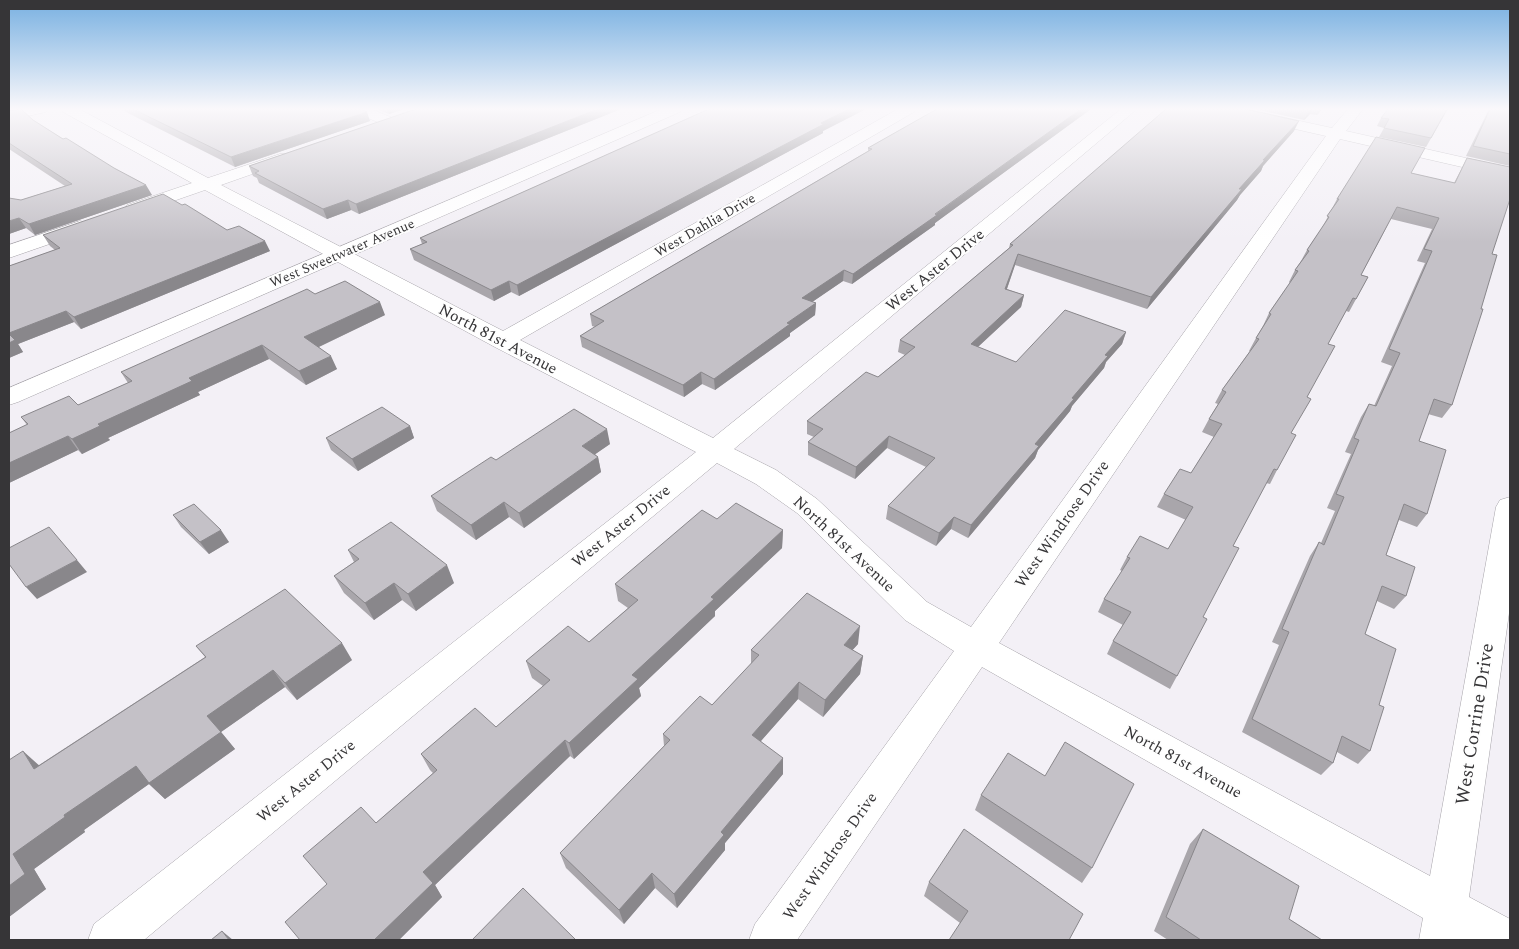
<svg xmlns="http://www.w3.org/2000/svg" width="1519" height="949" viewBox="0 0 1519 949" font-family="Spectral,serif">
  <style>
    .lines { fill: none; stroke-linecap: round; stroke-linejoin: round }
    .minor-casing { stroke: #a6a3a9; stroke-width: 1 }
    .tertiary-casing { stroke: #a6a3a9; stroke-width: 1 }
    .minor { fill: #fff; fill-rule: evenodd }
    .tertiary { fill: #fff; fill-rule: evenodd }
    .wall { fill: #a9a6ab }
    .shaded-wall { fill: #89878b }
    .building { fill: #c4c1c7; stroke: #89878b }
    .labels { text-anchor: middle; dominant-baseline: central; stroke-width: 4; stroke-linejoin: round; paint-order: stroke }
    .far-street-label { font-size: 14px; fill: #363537; stroke: #fefefe }
    .street-label { font-size: 16px; fill: #363537; stroke: #fefefe }
    .near-street-label { font-size: 19px; fill: #363537; stroke: #fefefe }
  </style>
  <rect width="100%" height="100%" fill="#f3f0f6"/>
  <g class="lines">
    <defs>
      <path id="minor" d="M20 109H48L46 112 9 120V112Z
        M61 109H79L208 178 280 154H292L294 157 292 160 221 185 503 331 898 109H916L914 112 520 340 713 438 1121 109H1137L734 449 776 470 817 499 927 602 971 627 1326 136 1220 112 1218 109H1245L1332 128 1348 109H1363L1346 131 1510 168V178L1340 139 999 643 1430 876 1496 507 1500 500 1510 497V606L1469 897 1510 919V940H1419L1423 918 982 667 797 940H749L755 924 954 651 905 620 797 513 756 484 717 463 144 940H88L94 924 696 452 493 346 205 190 139 213 133 214 127 213 124 209 127 205 192 183 63 112Z
        M351 109H371L395 119 398 122 395 125H385L353 112Z
        M80 221 87 223 89 227 87 231 9 258V245Z"/>
      <path id="tertiary" d="M662 109H682L680 112 18 402 9 405V388Z"/>
    </defs>
    <use href="#minor" class="minor-casing"/>
    <use href="#tertiary" class="tertiary-casing"/>
    <use href="#minor" class="minor"/>
    <use href="#tertiary" class="tertiary"/>
  </g>
  <path class="wall" d="M120 109H360L370 121 235 167Z
    M376 109H404L389 114Z
    M416 109H621L359 214 351 210 327 219 259 183 257 178 253 176 249 166Z
    M709 109H866L823 131V133L519 296 511 292 494 301 414 260 410 249 422 244 420 238Z
    M937 109H1091L935 223V225L852 284 843 281 812 302 816 303 815 315 790 333V336L715 390 702 384 684 397 582 347 580 336 595 327 592 326 590 314 868 151V148Z
    M1254 109H1322L1317 115 1310 114 1304 120Z
    M1448 109 1426 147 1379 137 1384 128 1377 126 1381 118Z
    M1489 109H1510V166L1466 156Z
    M9 111 33 120 152 195 35 235 26 228 9 234 21 200 65 186 9 149Z
    M1294 131 1263 166 1261 171 1240 195 1237 200 1147 309 1015 265 1007 289 1024 295 1021 307 978 347 1016 362 1126 332 1122 344 1106 362 1104 368 1072 406 1070 411 1038 450 1035 458 968 538 951 529 936 546 886 519 888 506 926 467 887 448 855 479 808 455V442L814 437 807 434V421L878 377 905 355 898 352 900 340 1009 248 1010 244Z
    M1467 158 1492 254 1452 405 1442 418 1428 414 1419 441 1427 514 1417 527 1399 520 1386 555 1406 596 1394 609 1377 601 1365 634 1379 705 1370 751 1358 764 1337 752 1333 763 1321 775 1242 732 1279 645 1272 642 1310 556 1319 542 1321 543 1335 511 1327 508 1351 454 1345 452 1361 417 1369 404 1374 406 1392 366 1381 362 1425 263 1417 261 1432 229 1391 219 1361 275 1368 277 1349 312 1346 311 1328 344 1307 397 1291 433 1277 470 1270 484 1266 483 1233 546 1177 676 1170 689 1107 654 1113 641 1123 625 1098 612 1104 599 1122 571 1120 570 1127 557 1168 549 1186 520 1157 507 1164 494 1191 473 1214 437 1202 432 1209 419 1218 404 1215 403 1222 390 1250 351H1249L1256 338 1263 326 1269 313 1290 283 1289 282 1295 270 1301 261 1307 250 1322 228 1337 199 1411 173 1454 183Z
    M227 230 270 251 81 329 74 322 18 344 23 352 9 358V266L55 250 50 246 43 235Z
    M315 294 385 315 319 347 337 369 306 385 269 359 198 392 200 395 108 438 110 440 82 454 78 450 9 483V433L27 425 21 417 78 405 128 383 121 372Z
    M410 426 414 438 358 471 331 450 326 438Z
    M610 444 595 454 598 457 601 472 524 528 509 517 476 540 437 511 431 496 496 460Z
    M173 515 229 542 209 554 181 527Z
    M717 519 783 530 782 548 715 611V616L639 688 641 696 574 759 570 756 435 885 442 897 399 940H300L327 884 376 823 433 773 430 770 421 754 496 727 543 686 532 678 526 661 589 642 628 608 618 601 615 584Z
    M348 550 454 583 416 611 402 600 374 620 344 593 334 576 354 562Z
    M858 644 852 650 863 656 860 674 823 717 798 699 761 741 783 774 725 843V850L677 908 655 888 624 924 566 868 560 853 664 746 663 734 712 705 751 664V650Z
    M196 646 352 660 297 700 285 687 221 732 235 749 165 799 149 784 84 830 85 832 34 869 46 889 9 917V760L39 765 205 657Z
    M1045 776 1092 868 1082 883 975 810 981 795Z
    M1203 829 1289 919 1322 940H1168L1154 931 1190 844Z
    M929 882 1069 940 960 923 924 896Z"/>
  <path class="shaded-wall" d="M388 109H404L389 114Z
    M598 109H621L359 214 356 204Z
    M849 109H866L823 131V133L519 296 517 285 821 123Z
    M1081 109H1091L935 223V225L852 284 853 274Z
    M1310 109H1312L1310 114 1304 120Z
    M1320 109H1322L1317 115Z
    M367 112 370 121 235 167 231 157Z
    M1299 121 1294 131 1263 166 1261 171 1240 195 1237 200 1147 309 1151 297 1263 160Z
    M146 185 152 195 35 235 29 224Z
    M348 200 351 210 327 219 323 209Z
    M19 218 26 228 9 234V221Z
    M265 241 270 251 81 329 74 317Z
    M1018 254 1015 265 1003 300 1005 289Z
    M844 270 843 281 802 309V298Z
    M509 281 511 292 494 301 491 290Z
    M1024 295 1021 307 968 356 971 344Z
    M380 302 385 315 310 351 304 337Z
    M816 303 815 315 790 333V336L715 390 714 379 787 323Z
    M66 311 74 322 18 344 23 352 9 358V333Z
    M1126 332 1122 344 1106 362 1104 368 1072 406 1070 411 1038 450 1035 458 968 538 971 525 1105 355Z
    M262 345 269 359 198 392 200 395 108 438 110 440 82 454 72 439 98 424 189 378Z
    M331 356 337 369 306 385 299 371Z
    M701 372 702 384 684 397 683 385Z
    M410 426 414 438 358 471 352 459Z
    M607 429 610 444 584 462 582 446Z
    M68 436 78 450 9 483V463Z
    M889 436 887 448 855 479 856 467Z
    M598 457 601 472 524 528 519 513Z
    M504 502 509 517 476 540 471 525Z
    M954 517 951 529 936 546 939 533Z
    M221 530 229 542 209 554 200 542Z
    M783 530 782 548 715 611V616L639 688 641 696 574 759 569 743 632 675 711 597Z
    M77 560 87 572 37 599 26 587Z
    M447 565 454 583 416 611 408 594Z
    M394 583 402 600 374 620 365 603Z
    M860 626 858 644 842 662 844 645Z
    M342 643 352 660 297 700 285 683Z
    M863 656 860 674 823 717 825 700Z
    M273 670 285 687 221 732 235 749 165 799 149 784 84 830 85 832 34 869 46 889 9 917V886L13 854 64 815Z
    M799 682 798 699 752 751V735Z
    M565 740 570 756 435 885 442 897 399 940H374L423 872Z
    M23 751 42 768 34 769Z
    M783 758V774L725 843V850L677 908 674 894 721 832Z
    M652 873 655 888 624 924 619 910Z
    M222 931 233 940H229Z"/>
  <path class="building" d="M21 109 33 120 63 139 66 138 114 168 146 185 29 224 19 218 9 221V198L21 200 72 184 9 143V111Z
    M133 109H360L367 112 231 157Z
    M416 109H598L356 204 348 200 323 209 255 173 259 171 249 166Z
    M709 109H849L821 123 824 124 517 285 509 281 491 290 410 249 427 242 420 238Z
    M937 109H1081L935 214 937 215 853 274 844 270 802 298 816 303 787 323 790 324 714 379 701 372 683 385 580 336 604 321 590 314 872 149 868 148Z
    M1166 109H1245L1299 121 1263 160H1265L1239 189H1242L1151 297 1018 254 1005 289 1024 295 971 344 1016 362 1065 310 1126 332 1105 355 1108 356 1072 398 1074 399 1035 444 1039 446 971 525 954 517 939 533 888 506 935 458 889 436 856 467 808 442 823 429 807 421 866 372 878 377 915 347 900 340 1013 245 1010 244Z
    M1388 109H1447L1431 138 1384 128 1389 119 1381 118Z
    M1490 109H1510V154L1473 146Z
    M1376 137 1425 148 1411 173 1455 183 1467 158 1510 167V199L1492 254 1497 255 1481 309H1483L1452 405 1434 399 1419 441 1446 450 1427 514 1404 504 1386 555 1415 567 1406 596 1382 586 1365 634 1396 649 1379 705 1384 707 1370 751 1342 736 1333 763 1252 719 1289 632 1282 629 1319 542 1324 545 1344 497 1336 494 1359 440 1354 438 1369 404 1376 406 1400 353 1389 349 1432 251 1424 249 1439 218 1397 207 1361 275 1368 277 1356 299 1353 298 1328 344 1335 346 1307 397 1311 399 1291 433 1296 435 1277 470 1274 469 1233 546 1239 548 1203 617 1207 619 1177 676 1113 641 1131 612 1104 599 1130 558 1127 557 1140 536 1168 549 1193 507 1164 494 1180 469 1191 473 1222 424 1209 419 1226 392 1222 390 1259 339 1256 338 1271 314 1269 313 1298 271 1295 270 1309 251 1307 250 1329 217 1327 216 1339 199H1337Z
    M163 194 182 205 185 204 227 230 239 226 265 241 74 317 66 311 9 333V266L60 248 43 235Z
    M345 281 380 302 304 337 331 356 299 371 262 345 189 378 192 381 98 424 100 426 72 439 68 436 9 463V433L28 424 21 417 69 396 78 405 132 381 121 372 307 289 315 294Z
    M9 334 15 340 9 343Z
    M382 407 410 426 352 459 326 438Z
    M574 409 607 429 582 446 598 457 519 513 504 502 471 525 431 496 491 457 496 460Z
    M736 503 783 530 711 597 714 599 632 675 638 679 569 743 565 740 423 872 433 883 374 940H300L285 922 327 884 303 856 361 807 376 823 437 770 421 754 475 708 496 727 550 680 526 661 568 626 589 642 638 600 615 584 702 510 717 519Z
    M194 504 221 530 200 542 173 515Z
    M391 522 447 565 408 594 394 583 365 603 334 576 359 559 348 550Z
    M49 527 77 560 26 587 9 564V548Z
    M285 589 342 643 285 683 273 670 207 716 221 732 149 783 136 766 64 815 65 817 13 854 25 874 9 886V760L23 751 34 769 206 657 196 646Z
    M807 593 860 626 844 645 863 656 825 700 799 682 752 735 783 758 721 832 724 835 674 894 652 873 619 910 560 853 670 740 663 734 700 696 712 705 759 655 751 650Z
    M1065 742 1134 784 1092 868 981 795 1008 753 1045 776Z
    M964 829 1083 914 1069 940H949L968 911 929 882Z
    M1203 829 1299 886 1289 919 1322 940H1201L1166 917Z
    M523 888 576 940H472Z
    M222 931 229 940H211Z"/>
  <linearGradient id="sky" x2="0" y2="1"><stop stop-color="#78b0e1"/><stop offset="0.45" stop-color="#faf8fb"/><stop offset="1" stop-color="#faf8fb" stop-opacity="0"/></linearGradient>
  <rect width="1519" height="242" fill="url(#sky)"/>
  <g class="labels">
    <g class="far-street-label">
      <text transform="translate(705 225) rotate(-30)">West Dahlia Drive</text>
      <text transform="translate(342 253) rotate(-23)">West Sweetwater Avenue</text>
    </g>
    <g class="street-label">
      <text transform="translate(935 270) rotate(-39)">West Aster Drive</text>
      <text transform="translate(498 339) rotate(28)">North 81st Avenue</text>
      <text transform="translate(1062 524) rotate(-55)">West Windrose Drive</text>
      <text transform="translate(621 526) rotate(-39)">West Aster Drive</text>
      <text transform="translate(844 544) rotate(43)">North 81st Avenue</text>
      <text transform="translate(1183 762) rotate(29)">North 81st Avenue</text>
      <text transform="translate(306 781) rotate(-39)">West Aster Drive</text>
      <text transform="translate(830 856) rotate(-55)">West Windrose Drive</text>
    </g>
    <g class="near-street-label">
      <text transform="translate(1475 724) rotate(-81)">West Corrine Drive</text>
    </g>
  </g>
  <rect width="1519" height="949" fill="none" stroke="#363537" stroke-width="20"/>
</svg>
